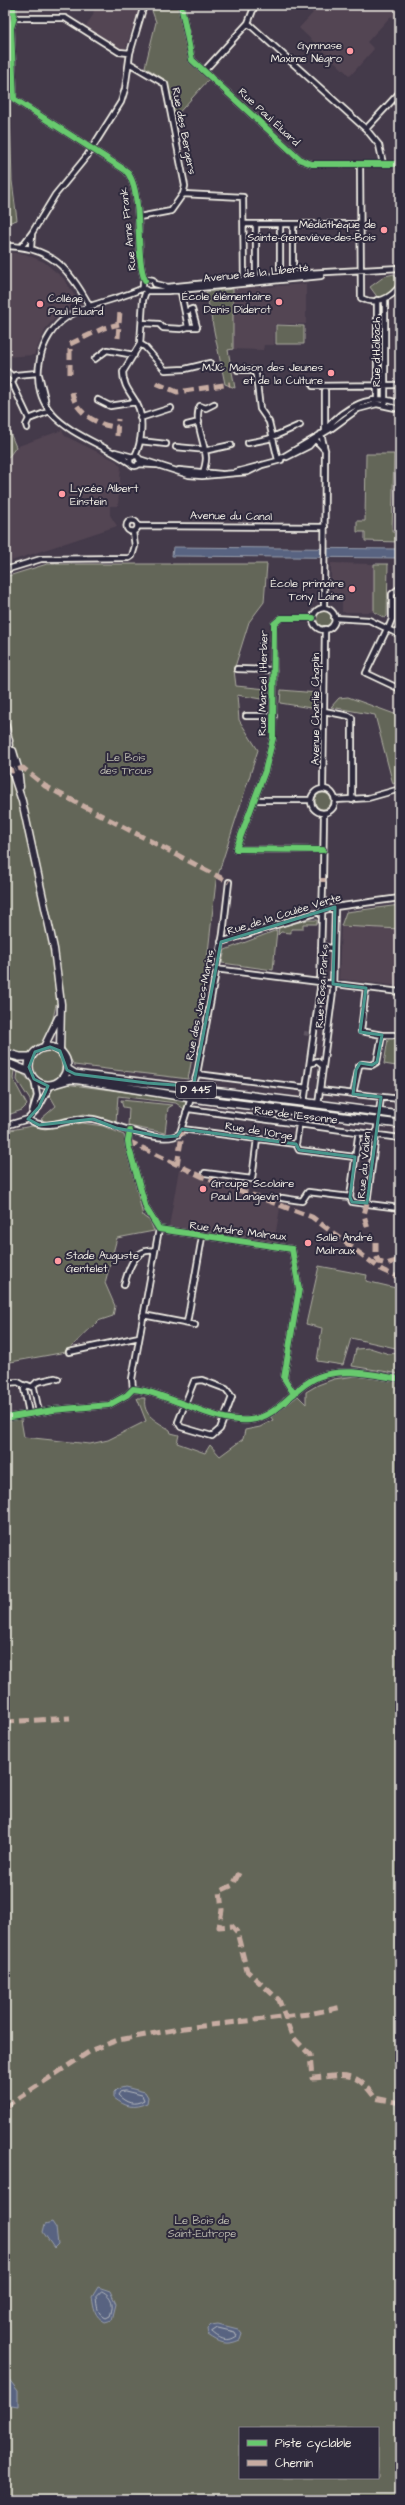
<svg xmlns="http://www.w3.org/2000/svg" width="405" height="2505" viewBox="0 0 405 2505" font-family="'Architects Daughter',sans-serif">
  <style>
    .built { fill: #534553 }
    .green { fill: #646658; stroke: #acaca0; fill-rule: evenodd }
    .water { fill: #586481; stroke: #969caa }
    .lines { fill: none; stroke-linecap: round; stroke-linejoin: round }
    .shore { stroke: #b6b9bf; stroke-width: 1 }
    .street-tunnel { stroke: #5e5562; stroke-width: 4.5; stroke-dasharray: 4.5 2; stroke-linecap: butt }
    .street-casing { stroke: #f4f1e8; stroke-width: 8 }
    .secondary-casing { stroke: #f4f1e8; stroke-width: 9 }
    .primary-casing { stroke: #f4f1e8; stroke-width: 10 }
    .street { stroke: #2f2a3d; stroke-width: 4.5 }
    .secondary { stroke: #2f2a3d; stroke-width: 6 }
    .primary { stroke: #2f2a3d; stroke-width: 7 }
    .quiet { stroke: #c7aca2; stroke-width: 5; stroke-dasharray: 10 5; stroke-linecap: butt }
    .cycleway-casing { stroke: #2f2a3d; stroke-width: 8 }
    .cycleway { stroke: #67ca6e; stroke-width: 6 }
    .marked { fill: none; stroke: #48958c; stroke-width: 3; stroke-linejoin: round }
    .poi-dot { fill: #ff9aa2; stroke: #2f2a3d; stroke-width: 1.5 }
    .labels { text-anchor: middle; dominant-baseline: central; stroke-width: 4; stroke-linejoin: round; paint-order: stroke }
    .shield { fill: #2f2a3d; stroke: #b9b5b5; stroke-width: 1 }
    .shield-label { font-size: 10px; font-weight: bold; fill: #f4f1e8 }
    .poi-label { font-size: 11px; fill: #f4f1e8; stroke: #2f2a3d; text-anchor: end }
    .street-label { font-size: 11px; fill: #f4f1e8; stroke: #2f2a3d }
    .park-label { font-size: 11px; fill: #bab9ae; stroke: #2f2a3d }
  </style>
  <rect width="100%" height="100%" fill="#443a4a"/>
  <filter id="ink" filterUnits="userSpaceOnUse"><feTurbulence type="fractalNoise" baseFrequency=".025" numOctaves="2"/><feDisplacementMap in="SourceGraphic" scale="8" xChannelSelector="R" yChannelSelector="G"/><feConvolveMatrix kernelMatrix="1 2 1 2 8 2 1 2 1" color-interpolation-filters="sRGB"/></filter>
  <g filter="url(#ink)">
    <path class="built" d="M102 5H140L126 48H120L86 26 93 15 94 9Z
      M304 5H400V24L391 16 367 42 374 49 350 76 299 28 313 13Z
      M5 252 25 254 44 262 63 278 77 299 75 305 59 314 46 328 34 355 5 357Z
      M306 284V324H275L274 345H264L263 350 233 349V289Z
      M62 430 65 436 116 461 121 467 118 506H110V515L117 526 5 563V462L16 447Z
      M331 563 374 564V612H342V597H331Z
      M341 926 400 929V986L339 979Z
      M179 1169 280 1208 274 1243 169 1227Z"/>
    <path class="green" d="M5 5H7L12 181 17 220 5 224Z
      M150 5H178L189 60 209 79 175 117 167 81 145 67 156 22Z
      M394 274 398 282 396 287 387 294V296L378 298 370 287 385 276Z
      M233 289V349L228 350 235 388 225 384 206 292Z
      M379 304H383V379H379Z
      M276 325 304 326V344H276Z
      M5 421 16 447 5 462Z
      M366 454H394L392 532H400V542L365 541V532H357V521H365Z
      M47 564H267L264 602 249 622 234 670 236 686 267 689V700L237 695 239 720 258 750 216 881 202 1006 188 1079 74 1065 62 1044 61 1004H56C53 1021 46 1053 23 1053 17 1053 10 1049 5 1047V577Z
      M374 564H388L387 616 385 618 374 612Z
      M316 618a8 8 0 1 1 16 0a8 8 0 1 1-16 0Z
      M281 690 317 693V709L280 703Z
      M348 697 400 716V781L393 784 375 715 331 707 339 698Z
      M315 801a8 8 0 1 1 16 0a8 8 0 1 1-16 0Z
      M400 905V929L341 926 346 912Z
      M308 920H317V924H303V929H291V933L281 932 278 935 279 927Z
      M277 930 273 970 222 963 225 950Z
      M393 1037 400 1038V1055H398L396 1066 384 1064 388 1039H393Z
      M32 1066a15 15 0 1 1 30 0a15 15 0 1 1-30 0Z
      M5 1067 14 1070 13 1079 27 1105 22 1110 5 1116Z
      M18 1071C32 1080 38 1091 31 1107L30 1100 17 1080Z
      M65 1084 186 1100 189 1103 184 1109 176 1103 118 1096 116 1122 84 1114 45 1122 41 1119 56 1106 49 1094 51 1089Z
      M121 1100 173 1105 168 1108 165 1133 128 1126 129 1108 123 1107Z
      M82 1123 103 1126 124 1135 143 1216 150 1221 154 1231 117 1238 105 1283 115 1306 113 1316 98 1321 66 1352 5 1363V1131L32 1126 45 1129Z
      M319 1266 367 1275 366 1281 400 1289V1349L351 1338 343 1365 317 1361 322 1328 306 1324Z
      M370 1348 389 1354 400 1353V1374L352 1366 356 1349Z
      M355 1376 400 1382V2500H5V1418L20 1414 24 1437 90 1444 108 1440 146 1421 137 1398H145C142 1416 157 1421 170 1430L171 1433 179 1435 177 1443 205 1453 210 1445 220 1456 243 1439 245 1430 260 1427 273 1420 271 1417 298 1396 306 1404V1392L318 1385 334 1379ZM240 2428H378V2478H240Z"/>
    <path class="water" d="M173 547 400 549V558L172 556Z
      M125 2087 145 2092 148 2097 147 2103C133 2109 126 2107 114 2098V2092L117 2089Z
      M52 2222 56 2228 58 2244 54 2248 43 2232 45 2224Z
      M98 2287 110 2291 116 2304 112 2320 105 2322C94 2316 94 2309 92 2297Z
      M218 2324 238 2329 242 2334 240 2340C226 2346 220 2343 208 2335L207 2329 211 2325Z
      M5 2374 18 2391V2406L5 2404Z"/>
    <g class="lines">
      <path class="shore" d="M125 2091 142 2095 144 2100C134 2106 126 2103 118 2095L120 2092Z
        M102 2291C113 2297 114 2305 110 2316L106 2318C97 2314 97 2306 96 2297Z
        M218 2328 235 2332 237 2336C227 2343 220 2339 212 2332Z"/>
      <path class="street-tunnel" d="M304 1033 309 1034"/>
      <defs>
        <path id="street" d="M13 5 14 18 11 28 14 99 125 170C145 187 134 258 145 280
          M181 5 192 60 301 160 312 164H400
          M14 18H65L119 52 130 53
          M248 23 366 129 379 145 383 164
          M129 63 165 84 185 186 183 194 171 211 139 217
          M204 71 248 23 255 5
          M366 129 400 92
          M360 164 361 298C376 306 392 298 400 285
          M183 194 243 197 244 282
          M244 224H360
          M256 224V280
          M280 224V277
          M5 246C50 246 69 268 89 305
          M22 246 32 233 55 195 87 156 121 102 125 89 130 53 144 5
          M31 248 32 233
          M293 277V224
          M155 284 167 287 308 273 400 268
          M143 288 148 291H168L321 276
          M143 288V282L147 279 153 280 155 284
          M377 300V404
          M185 312 192 309 197 327H188
          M142 323 159 324 163 328 181 329 188 327 180 288
          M140 344 145 347 165 370 185 369 210 363
          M95 359 107 350 134 355
          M5 370 13 377
          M238 370H253L256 375 260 409 269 422 278 460
          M38 373 15 375 12 383 29 419 50 411
          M39 375 45 399
          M313 386 400 385
          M325 391V431
          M98 400 110 406 136 402
          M385 404V300
          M140 418 171 408
          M187 425 199 422
          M27 428 26 425 29 419
          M326 429C343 408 373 391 400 404
          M321 434 325 450 324 608
          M315 439 325 450
          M140 441 166 444
          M248 443 268 439 300 425
          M176 447 208 450 231 445
          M115 452 133 457
          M135 456C142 443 144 417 137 404 131 393 123 386 123 372L140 344 143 300 146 291
          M130 461a5 5 0 1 1 10 0a5 5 0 1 1-10 0Z
          M287 457 309 446 315 439
          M139 459 189 475 202 476 248 472 262 465
          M278 460 332 428 358 409 377 404 400 409
          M130 463C89 434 27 426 40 359 43 343 53 326 67 317 91 302 119 300 143 288
          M138 464 156 465
          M179 470 221 474
          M236 472 281 460
          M202 476C204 470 206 464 206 458 205 442 193 419 200 406L206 408 214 404
          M126.5 526a5.5 5.5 0 1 1 11 0a5.5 5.5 0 1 1-11 0Z
          M138 526 325 527
          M5 570 41 559 129 558 132 556 135 546 133 532
          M313 619a11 11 0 1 1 22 0a11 11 0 1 1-22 0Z
          M313 618H281L274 624 273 738 265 771 236 849 323 850
          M334 618 369 620 400 635
          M387 629 366 673 400 689
          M388 629 392 619V594L400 588
          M237 669 274 670
          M324 711 349 716 352 718V800
          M246 716H274
          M323 788 325 629
          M311 801a12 12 0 1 1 24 0a12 12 0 1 1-24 0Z
          M254 800H310
          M335 800 368 798 400 789
          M323 878 324 813
          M221 942 335 907 400 898
          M321 947 334 948
          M215 969 400 992
          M382 1035H394
          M310 1064 317 1061 323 1066
          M197 1074 307 1088
          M186 1086 194 1083 197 1074 223 934 229 882
          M320 1090 400 1099
          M353 1094 359 1066 362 1064 372 1065 377 1062 382 1035 361 1031 366 988
          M304 1103 320 989 323 882
          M318 1105 333 991 335 907
          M189 1109 400 1138
          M32 1113 37 1096 34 1079
          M28 1119C49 1134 70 1115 93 1119 112 1122 164 1148 180 1133L191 1098
          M5 1126 28 1119 39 1107 51 1085
          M182 1129 296 1144 299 1150 355 1157
          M130 1131 128 1141 129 1148 146 1208 159 1229 292 1249 299 1289 284 1378 294 1394
          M296 1144 299 1125
          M205 1173 252 1179 257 1139
          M350 1197 352 1202 400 1208
          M282 1198 302 1201 308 1192 350 1197 358 1137
          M367 1203 381 1097
          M124 1285C128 1271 134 1247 155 1251
          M143 1315 195 1325
          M187 1323 202 1237
          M69 1352 139 1337
          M202 1380 226 1389 232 1397 220 1429 212 1436 181 1427 178 1422 194 1381Z
          M5 1383 18 1382 25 1386
          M33 1386 37 1382 55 1378 58 1379
          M133 1389 132 1379 159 1229
          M29 1413 24 1389 27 1385 34 1388 39 1412
          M5 1418 53 1410 109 1405 127 1395 133 1389C170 1393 215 1424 250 1420 279 1417 293 1387 318 1377 344 1367 374 1375 400 1379"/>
        <path id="secondary" d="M5 723 9 741
          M8 738 12 771 22 801 54 949 61 1004 60 1051
          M13 751 18 768 20 787
          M44 1047 58 1018"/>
        <path id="primary" d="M29 1066a19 19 0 1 1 38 0a19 19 0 1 1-38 0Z
          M5 1053 20 1057H31
          M5 1062 30 1072
          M67 1069 75 1074C184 1088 292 1100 400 1115
          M57 1083 71 1079 80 1080 191 1098 400 1124"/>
      </defs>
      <use href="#street" class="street-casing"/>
      <use href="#secondary" class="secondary-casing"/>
      <use href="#primary" class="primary-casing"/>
      <use href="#street" class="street"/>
      <use href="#secondary" class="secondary"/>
      <use href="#primary" class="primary"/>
      <path class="quiet" d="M118 338 120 311
        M70 374V344L104 328 119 324
        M156 383 177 392 230 384
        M72 392C74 412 99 427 118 427
        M117 436 118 419
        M5 766 12 771 23 768 45 786 229 882
        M323 882V878
        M128 1141 203 1177 312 1217 382 1270 400 1278
        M177 1165 182 1135 180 1133
        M367 1203 364 1215 368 1229
        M376 1242V1256L379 1262 386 1264 400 1260
        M5 1722 70 1718
        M239 1873 233 1885 220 1891 222 1910 219 1927 232 1926 237 1932 247 1971 279 2000 292 2036 310 2055 312 2078C345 2076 354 2068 375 2098L400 2103
        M5 2107 92 2050 118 2040 184 2028 309 2014 342 2007"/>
      <defs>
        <path id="cycleway" d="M13 5 14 18 11 28 14 99 125 170C145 187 134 258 145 280
          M181 5 192 60 301 160 312 164H400
          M313 618H281L274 624 273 738 265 771 236 849 323 850
          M130 1131 128 1141 129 1148 146 1208 159 1229 292 1249 299 1289 284 1378 294 1394
          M5 1418 53 1410 109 1405 127 1395 133 1389C170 1393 215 1424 250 1420 279 1417 293 1387 318 1377 344 1367 374 1375 400 1379"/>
      </defs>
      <use href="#cycleway" class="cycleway-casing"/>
      <use href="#cycleway" class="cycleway"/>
    </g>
  </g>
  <path class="marked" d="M335 907 333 984 366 988 360 1032 382 1035 377 1062 372 1065 360 1063 356 1070 353 1094 381 1097 367 1203 352 1202 350 1197 355 1157 299 1150 296 1144 182 1129 177 1136 164 1137 116 1128 93 1119 39 1125 28 1119 39 1107 48 1086 34 1079 29 1067 35 1052 50 1047 60 1051 67 1070 75 1074 147 1083 189 1086 194 1083 221 942Z"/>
  <g class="poi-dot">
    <circle cx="350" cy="51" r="4"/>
    <circle cx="384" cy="230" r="4"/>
    <circle cx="279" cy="302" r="4"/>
    <circle cx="40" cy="304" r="4"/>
    <circle cx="331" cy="373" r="4"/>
    <circle cx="62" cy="494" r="4"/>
    <circle cx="352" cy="589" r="4"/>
    <circle cx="203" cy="1189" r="4"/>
    <circle cx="308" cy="1243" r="4"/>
    <circle cx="58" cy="1261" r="4"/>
  </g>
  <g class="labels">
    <rect class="shield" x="176" y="1082" width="40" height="16" rx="3"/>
    <g class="shield-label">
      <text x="196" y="1090">D 445</text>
    </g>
    <g class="poi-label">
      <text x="342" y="45">Gymnase<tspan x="342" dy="13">Maxime Négro</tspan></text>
      <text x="376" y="224">Médiathèque de<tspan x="376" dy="13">Sainte-Geneviève-des-Bois</tspan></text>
      <text x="271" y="296">École élémentaire<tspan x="271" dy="13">Denis Diderot</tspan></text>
      <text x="48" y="298" text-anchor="start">Collège<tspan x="48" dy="13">Paul Éluard</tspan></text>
      <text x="323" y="367">MJC Maison des Jeunes<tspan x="323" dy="13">et de la Culture</tspan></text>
      <text x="70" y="488" text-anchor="start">Lycée Albert<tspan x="70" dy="13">Einstein</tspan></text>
      <text x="344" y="583">École primaire<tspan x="344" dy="13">Tony Laine</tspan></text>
      <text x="211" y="1183" text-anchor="start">Groupe Scolaire<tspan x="211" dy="13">Paul Langevin</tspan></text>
      <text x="316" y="1237" text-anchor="start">Salle André<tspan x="316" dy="13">Malraux</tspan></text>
      <text x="66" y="1255" text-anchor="start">Stade Auguste<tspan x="66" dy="13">Gentelet</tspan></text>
    </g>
    <g class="street-label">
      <text transform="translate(269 117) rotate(43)">Rue Paul Éluard</text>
      <text transform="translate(184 131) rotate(79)">Rue des Bergers</text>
      <text transform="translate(128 229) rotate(-96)">Rue Anne Frank</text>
      <text transform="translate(256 273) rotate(-6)">Avenue de la Liberté</text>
      <text transform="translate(376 352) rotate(-90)">Rue d'Holbach</text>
      <text transform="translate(231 516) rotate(1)">Avenue du Canal</text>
      <text transform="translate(263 683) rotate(-89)">Rue Marcel l'Herbier</text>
      <text transform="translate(315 709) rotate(-90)">Avenue Charlie Chaplin</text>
      <text transform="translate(284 914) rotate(-17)">Rue de la Coulée Verte</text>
      <text transform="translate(322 986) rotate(-86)">Rue Rosa Parks</text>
      <text transform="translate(200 1005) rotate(-79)">Rue des Joncs-Marins</text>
      <text transform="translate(296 1115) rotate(7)">Rue de l'Essonne</text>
      <text transform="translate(259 1131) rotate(9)">Rue de l'Orge</text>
      <text transform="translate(364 1165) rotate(-85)">Rue du Voilan</text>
      <text transform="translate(238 1231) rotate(7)">Rue André Malraux</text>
    </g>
    <g class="park-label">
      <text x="126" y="757">Le Bois<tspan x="126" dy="13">des Trous</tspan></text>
      <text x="202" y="2220">Le Bois de<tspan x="202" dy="13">Saint-Eutrope</tspan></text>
    </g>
  </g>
  <rect width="405" height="2505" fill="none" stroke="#2f2a3d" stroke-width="20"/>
  <rect x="10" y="10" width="385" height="2485" fill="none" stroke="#f4f1e8" stroke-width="1.5" filter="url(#ink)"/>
  <rect x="239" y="2427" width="140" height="52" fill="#2f2a3d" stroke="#7e7a81"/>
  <rect x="247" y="2440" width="20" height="6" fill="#67ca6e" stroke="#7e7a81"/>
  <text x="275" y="2447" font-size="12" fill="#f4f1e8">Piste cyclable</text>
  <rect x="247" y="2460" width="20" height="6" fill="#c7aca2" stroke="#7e7a81"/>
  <text x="275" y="2467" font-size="12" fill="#f4f1e8">Chemin</text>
</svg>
